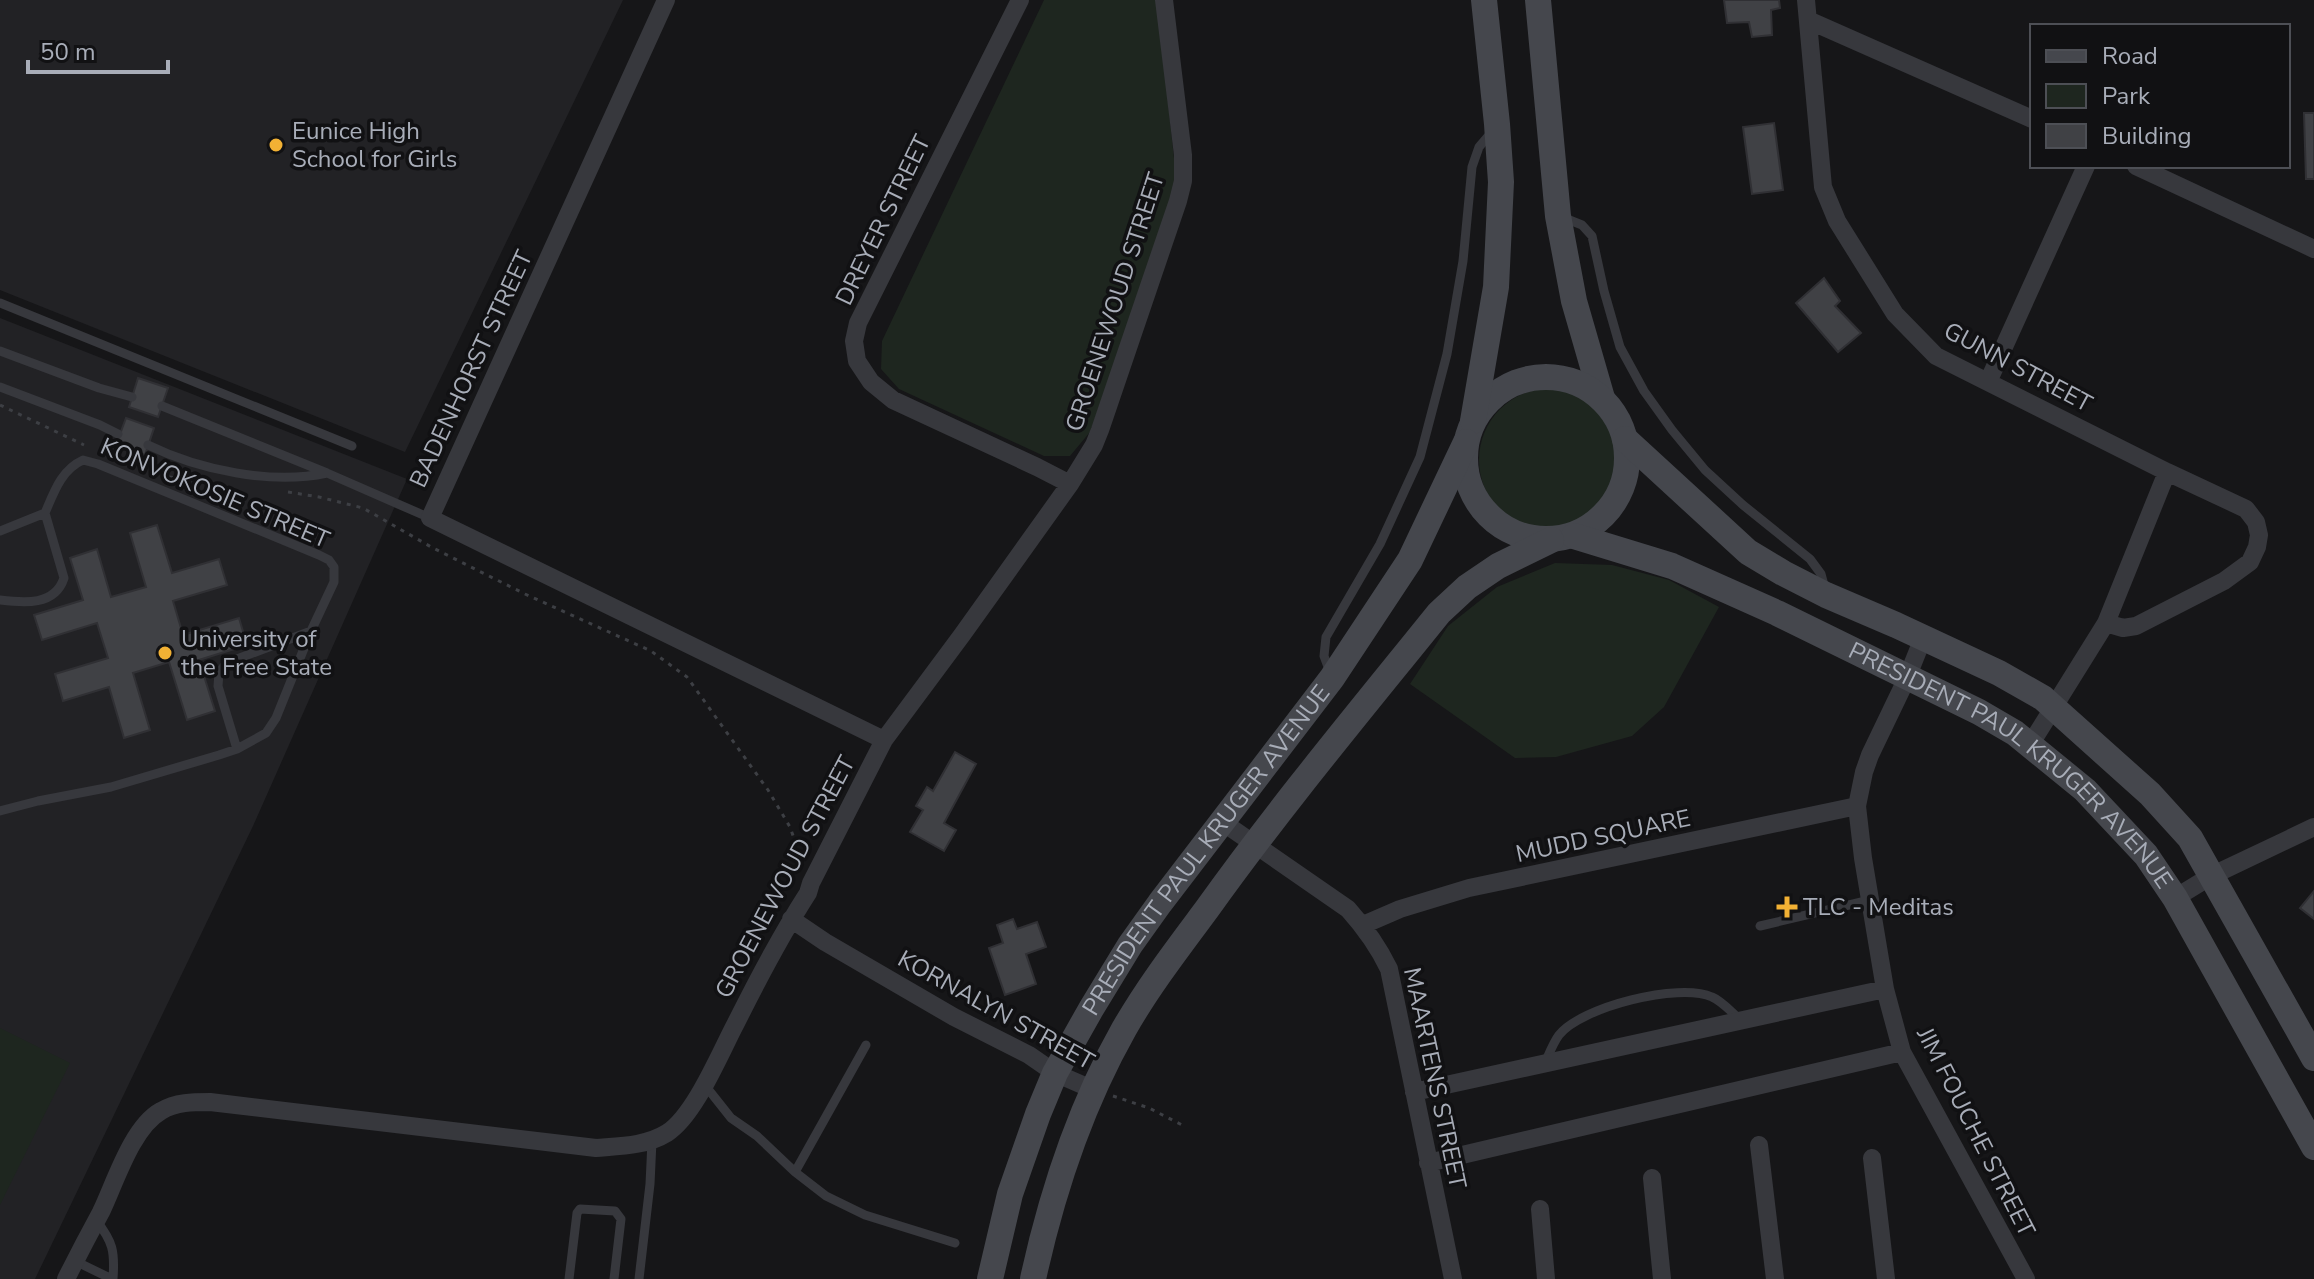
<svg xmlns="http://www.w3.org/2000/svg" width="2314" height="1279" viewBox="0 0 2314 1279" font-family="'Nunito Sans',sans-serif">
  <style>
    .built { fill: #222225 }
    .green { fill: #1e261f }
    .building { fill: #404145; stroke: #303034; stroke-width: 2 }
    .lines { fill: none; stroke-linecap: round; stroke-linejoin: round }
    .path { stroke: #3d3f44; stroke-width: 3; stroke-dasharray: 4 6; stroke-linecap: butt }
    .lane { stroke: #37383d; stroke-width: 9 }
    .street { stroke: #37383d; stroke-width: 18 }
    .secondary { stroke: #45474d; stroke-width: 26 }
    .poi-dot { fill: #f2b134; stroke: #111113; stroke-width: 3 }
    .labels { text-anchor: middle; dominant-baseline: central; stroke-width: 7; stroke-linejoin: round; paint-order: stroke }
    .poi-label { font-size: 24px; fill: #a8adb8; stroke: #111113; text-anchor: start }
    .street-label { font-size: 24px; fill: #a8adb8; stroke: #111113 }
  </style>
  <rect width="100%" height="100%" fill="#161618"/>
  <path class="built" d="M0 0H623L405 452 0 290Z
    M0 318 407 479 253 826 35 1279H0Z"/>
  <path class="green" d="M1044 0H1157L1177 186 1090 432 1070 456H1044L899 389 881 369 882 341Z
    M1479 460a72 72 0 1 1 144 0a72 72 0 1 1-144 0Z
    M1555 563 1612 565 1669 580 1719 607 1664 707 1632 736 1556 757 1515 758 1410 684 1448 626 1497 587Z
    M0 1028 70 1063 0 1205Z"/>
  <path class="building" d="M1724 0H1779L1780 8 1771 10 1772 35 1752 37 1749 22 1727 23Z
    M2304 113H2314V179H2306Z
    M1774 123 1783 190 1752 194 1743 127Z
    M1824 278 1840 301 1835 306 1861 333 1838 352 1796 303Z
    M138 378 168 388 158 417 129 407Z
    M126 418 154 428 145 455 116 445Z
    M157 525 172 573 219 559 227 585 173 601 183 635 239 618 247 645 199 660 215 711 187 720 169 662 133 673 150 730 124 738 109 687 63 701 55 674 108 658 97 623 42 640 34 615 83 600 70 558 97 549 111 597 146 587 130 533Z
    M955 752 976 764 944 823 956 830 944 851 910 832 923 810 916 806 927 787 933 791Z
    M2314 891V919L2300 908Z
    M1013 919 1017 929 1037 922 1046 947 1026 954 1036 984 1005 995 989 948 1003 943 997 925Z"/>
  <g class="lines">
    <path class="path" d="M0 405 84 445
      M169 477 209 483
      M288 492 319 497 363 508 433 548 525 594 651 651 687 677 768 790 790 827 802 861
      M1113 1096 1149 1108 1186 1127"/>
    <path class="lane" d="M1562 217 1582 225 1592 236 1604 291 1620 347 1644 391 1672 430 1705 470 1743 505 1810 559 1821 574 1825 589
      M0 303 352 446
      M0 351 99 388 132 397
      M0 387 100 425 118 434
      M162 406 327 473 430 518
      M148 445C199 470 272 485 327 473
      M0 531 45 513
      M0 600C24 603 55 606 64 578L45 513C54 492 61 470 83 460L98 464 319 555 329 560 334 567V582L311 631 276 718 266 733 237 749 219 755 111 787 38 801 0 811
      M1331 675 1324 656 1326 637 1380 544 1420 457 1447 354 1463 261 1472 167 1479 147 1491 133
      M237 749 218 686 219 673 224 666 237 659 311 631
      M1760 926 1870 900
      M1545 1063C1549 1054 1553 1043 1559 1035 1581 1007 1679 982 1712 997 1722 1001 1732 1013 1741 1020
      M704 1084 731 1118 757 1136 795 1172 826 1196 865 1215 955 1243
      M795 1172 866 1045
      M96 1220C113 1242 115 1251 113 1279
      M75 1261 112 1279
      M569 1279 577 1213 580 1209 615 1211 621 1219 614 1279
      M639 1279 650 1184 652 1141"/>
    <path class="street" d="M666 0 430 518 884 740
      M1020 0 858 323 854 341 857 361 871 382 893 400 1037 467 1070 484
      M1806 0 1823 187 1837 221 1895 314 1936 356 2167 472 2246 509 2256 522 2259 535 2257 547 2250 562 2224 581 2136 626 2123 628 2106 623
      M1808 20 2032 119
      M2136 166 2314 249
      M1988 382 2086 166
      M1923 638 1907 678 1870 755 1864 772 1857 806 1863 858 1885 989 1902 1052 2026 1279
      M2030 745 2106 623 2167 472
      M1221 821 1348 909C1365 928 1378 946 1389 969L1453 1279
      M2175 898 2211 876 2314 827
      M791 919 825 942 954 1017 1029 1055 1055 1073 1094 1090
      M1363 925 1400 909 1469 888 1857 806
      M1414 1092 1885 989
      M1759 1145 1775 1279
      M1872 1158 1886 1279
      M1428 1163 1902 1052
      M1652 1178 1662 1279
      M1540 1209 1546 1279
      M66 1279C77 1257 89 1234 101 1212 115 1183 132 1127 161 1111 176 1102 193 1102 210 1102L596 1148C620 1146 646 1146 667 1133 695 1115 720 1053 736 1023 758 979 781 935 808 893L811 883 884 740 962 635 1070 484 1094 445 1100 430 1178 201 1183 181V155L1164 0"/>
    <g class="secondary">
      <path d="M1538 0 1558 216 1574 301 1602 398"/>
      <circle cx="1546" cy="458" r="81"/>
      <path d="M1473 421 1496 287 1501 182 1497 124 1484 0"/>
      <path d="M1625 439 1748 552 1783 573 1826 595 1896 625 1999 673 2043 698 2054 708 2150 794 2190 838 2314 1058"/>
      <path id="s1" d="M1574 536 1672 566 1777 613 1979 712 2015 733 2085 790 2146 855 2175 898 2314 1147"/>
      <path id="s2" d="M990 1279 1010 1194 1038 1114 1055 1073 1091 1009 1130 945 1160 903 1332 678 1410 560 1466 442"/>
      <path d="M1033 1279C1052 1192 1080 1107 1124 1029 1148 987 1178 948 1207 909 1280 807 1360 711 1439 613L1467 587 1498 566 1551 540"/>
    </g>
  </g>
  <g class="poi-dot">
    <circle cx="276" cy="145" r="8"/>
    <circle cx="165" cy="653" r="8"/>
    <path d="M1783 895h8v8h8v8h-8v8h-8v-8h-8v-8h8z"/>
  </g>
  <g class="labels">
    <g class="poi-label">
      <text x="292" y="131">Eunice High<tspan x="292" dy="28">School for Girls</tspan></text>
      <text x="181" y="639">University of<tspan x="181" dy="28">the Free State</tspan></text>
      <text x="1803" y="907">TLC - Meditas</text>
    </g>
    <g class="street-label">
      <text transform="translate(883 220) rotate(-64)">DREYER STREET</text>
      <text transform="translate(1115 302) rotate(-72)">GROENEWOUD STREET</text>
      <text transform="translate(2018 367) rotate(28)">GUNN STREET</text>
      <text transform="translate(471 369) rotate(-65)">BADENHORST STREET</text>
      <text transform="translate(215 493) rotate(23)">KONVOKOSIE STREET</text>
      <text stroke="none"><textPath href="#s1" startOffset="500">PRESIDENT PAUL KRUGER AVENUE</textPath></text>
      <text transform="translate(1603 836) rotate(-12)">MUDD SQUARE</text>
      <text stroke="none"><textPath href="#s2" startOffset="486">PRESIDENT PAUL KRUGER AVENUE</textPath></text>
      <text transform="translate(785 877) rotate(-62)">GROENEWOUD STREET</text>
      <text transform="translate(996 1010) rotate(29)">KORNALYN STREET</text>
      <text transform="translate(1435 1078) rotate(78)">MAARTENS STREET</text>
      <text transform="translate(1976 1132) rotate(63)">JIM FOUCHE STREET</text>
    </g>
  </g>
  <rect x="2030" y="24" width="260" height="144" fill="#111113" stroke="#4d4f55" stroke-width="2"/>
  <rect x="2046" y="50" width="40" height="12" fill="#45474d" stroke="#4d4f55" stroke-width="2"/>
  <text x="2102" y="64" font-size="24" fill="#a8adb8">Road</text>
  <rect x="2046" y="84" width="40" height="24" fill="#1e261f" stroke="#4d4f55" stroke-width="2"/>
  <text x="2102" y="104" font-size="24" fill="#a8adb8">Park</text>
  <rect x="2046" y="124" width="40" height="24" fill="#404145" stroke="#4d4f55" stroke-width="2"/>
  <text x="2102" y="144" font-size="24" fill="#a8adb8">Building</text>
  <path d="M28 60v12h140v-12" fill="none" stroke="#a8adb8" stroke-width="4"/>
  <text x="40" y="60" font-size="24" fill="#a8adb8" stroke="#111113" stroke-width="6" paint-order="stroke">50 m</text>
</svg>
